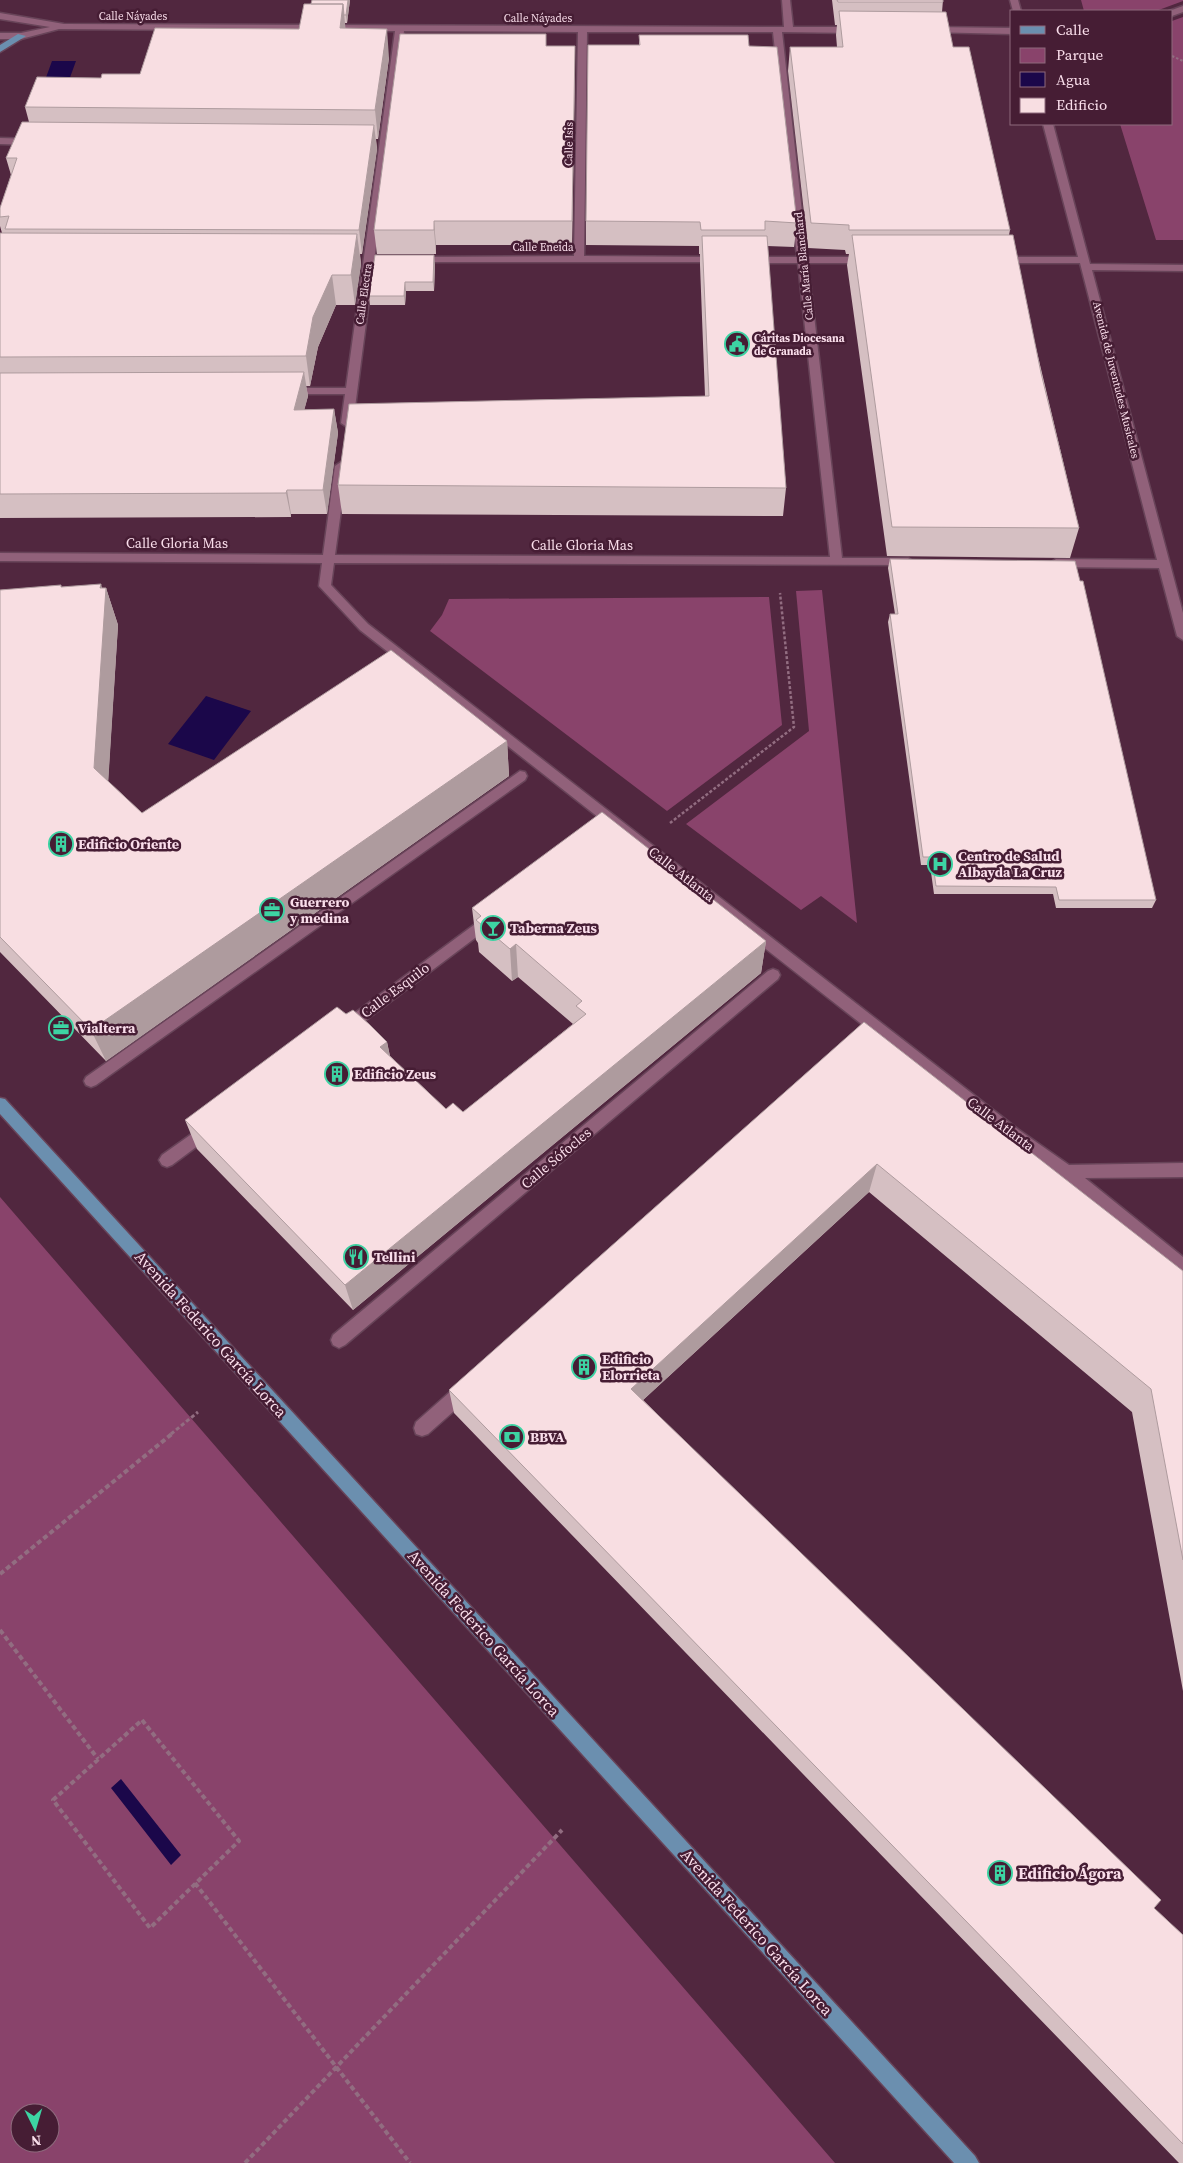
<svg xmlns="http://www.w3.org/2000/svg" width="1183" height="2163" viewBox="0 0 1183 2163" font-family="'Source Serif 4',serif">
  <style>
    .green { fill: #89436b; fill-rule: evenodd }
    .water { fill: #1b074a }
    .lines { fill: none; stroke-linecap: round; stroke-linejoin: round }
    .minor-casing { stroke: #684459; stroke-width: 3 }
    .major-casing { stroke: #684459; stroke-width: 3 }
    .path-far3 { stroke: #926d81; stroke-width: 2; stroke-dasharray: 2.5 2; stroke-linecap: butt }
    .path-far2 { stroke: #926d81; stroke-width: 2.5; stroke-dasharray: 3 2; stroke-linecap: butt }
    .path-far1 { stroke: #926d81; stroke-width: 3; stroke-dasharray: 4 2.5; stroke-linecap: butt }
    .path { stroke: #926d81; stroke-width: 4; stroke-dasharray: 5 3; stroke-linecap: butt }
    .minor { fill: #91617a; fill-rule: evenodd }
    .major { fill: #6b8faf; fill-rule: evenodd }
    .wall { fill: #d5bfc2 }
    .shaded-wall { fill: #ae9b9e }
    .building { fill: #f8dee2; stroke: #ae9b9e }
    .labels { text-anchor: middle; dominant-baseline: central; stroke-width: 5; stroke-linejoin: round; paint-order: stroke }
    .far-street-label { font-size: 11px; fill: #fadeeb; stroke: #461d34 }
    .far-poi-label { font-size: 11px; font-weight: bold; fill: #fadeeb; stroke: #461d34; text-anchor: start }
    .street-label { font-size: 14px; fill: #fadeeb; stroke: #461d34 }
    .poi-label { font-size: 14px; font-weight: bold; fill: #fadeeb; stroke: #461d34; text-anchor: start }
    .near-street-label { font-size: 16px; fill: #fadeeb; stroke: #461d34 }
    .near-poi-label { font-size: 16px; font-weight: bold; fill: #fadeeb; stroke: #461d34; text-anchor: start }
  </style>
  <rect width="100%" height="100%" fill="#51273f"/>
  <path class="green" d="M1081 0H1183V1L1156 11H1084Z
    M1183 17V240H1156L1120 124H1172V21Z
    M822 590 857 923 821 896 801 910 686 824 809 731 796 591Z
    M769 597 782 725 667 811 430 631 442 615 449 599Z
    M0 1197 835 2163H0ZM20 2113H50V2143H20Z"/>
  <path class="water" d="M52 61H76L68 83H44Z
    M206 696 251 711 214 760 168 744Z
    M121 1779 181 1855 171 1865 111 1788Z"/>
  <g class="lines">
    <defs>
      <path id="minor" d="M782 0H790L793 27H855L859 30 855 33 782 32 807 257H869L874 260 869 263H808L842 558H908L914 562 912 565 334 563 331 585 368 624 1019 1130 1069 1165 1183 1163V1177L1085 1178 1183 1257V1274L1177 1272 1061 1177 1009 1140 360 630 319 586 322 563 0 561V553L323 555 335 466 341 462 347 466 335 555 830 557 798 263H749L744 260 749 257H797L773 32H587L584 256 719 257 723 258V262H414L409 259 410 257 574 256 578 32 404 31 353 423 347 427 341 423 345 394H287L281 391 287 388H346L395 31 59 29 21 39H0V33H21L50 27 0 19V13L64 24 784 27Z
        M1010 0H1018L1021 11H1013Z
        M1183 6V12L1172 16V11H1169Z
        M931 27 1012 28V34L928 32V28Z
        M1043 124H1053L1090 264 1183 265V271L1092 270 1183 613V640L1177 636 1159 568 1056 567 1050 563 1056 559 1157 560 1080 263H999L994 260 999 257H1078Z
        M0 138 33 139 38 142 33 145 0 144Z
        M520 771 525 772 527 776 525 780 96 1085 91 1087 86 1085 84 1081 86 1077Z
        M490 913 495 915 497 919 495 923 350 1032 345 1034 340 1032 338 1028 340 1024Z
        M773 969 778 971 780 975 778 979 345 1345 339 1348 333 1345 331 1340 333 1335 768 971Z
        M210 1121 215 1123 218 1128 215 1133 172 1165 167 1167 162 1165 159 1160 162 1155Z
        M466 1381 472 1383 474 1389 472 1395 428 1434 422 1436 416 1434 414 1428 416 1422 460 1383Z"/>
      <path id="major" d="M18 34 26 36 0 52V45Z
        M0 1098 5 1099 975 2156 979 2163H954L0 1114Z"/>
    </defs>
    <use href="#minor" class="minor-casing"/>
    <use href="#major" class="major-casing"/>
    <path class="path-far3" d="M1172 56 1183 61"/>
    <path class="path-far2" d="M670 823 794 727 780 593"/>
    <path class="path-far1" d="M171 1434 198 1412"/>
    <path class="path" d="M0 1574 173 1433
      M0 1630 98 1759
      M142 1720 239 1841 150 1928 53 1800Z
      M195 1883 410 2163
      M245 2163 562 1830"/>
    <use href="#minor" class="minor"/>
    <use href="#major" class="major"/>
  </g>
  <path class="wall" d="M350 0 347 23H345V28L389 58 378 139H376L377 149 362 254H360L361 264 355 305H336L318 347 310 386H306L308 396 304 410 334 409 338 433 327 514H291V517L0 518V233H2L0 226V208L11 175 6 158 29 122 25 107 101 78 140 74 299 29 311 4Z
    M832 0H943L942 12 1010 230 1009 235 1079 528 1070 558 887 556 847 265 849 254H846L845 250 808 248 788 71 790 47H837L836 35 837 25H835Z
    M546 34V46H575L572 245H436V254H377L374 230Z
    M639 35 749 46 797 223 794 247 767 246 786 488 783 516 342 514 338 485 705 396 700 265V254H699V246L586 245V221L639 45Z
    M435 264 434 291H406L405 305H370L369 296Z
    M890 559 1156 900 1152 908H1056L1053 894H934L930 865H921L888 622 890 614H895L888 568Z
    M61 587 106 588 118 625 108 781 142 813 507 741 509 776 106 1061 0 952V590Z
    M472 908 766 941 761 973 353 1310 197 1149 185 1120 346 1014 387 1042 390 1056 446 1109 463 1112 573 1024 518 977 512 981 479 952 478 943 476 940Z
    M864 1022 1183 1271V1691L1132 1412 869 1192 643 1400 1154 1908 1183 1935V2163H1179L454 1413 449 1390Z"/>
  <path class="shaded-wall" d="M348 0H350L347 23 346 15Z
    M343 4 346 33 340 28Z
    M387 29 389 58 378 139 375 110Z
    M575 46V70L572 245V221Z
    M374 125 377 149 362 254 359 230Z
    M434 221 436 245V254L434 230Z
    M357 234 361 264 355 305 351 275Z
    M434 255 435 264 434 291 433 282Z
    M332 275 336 305 318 347 310 386 306 356 313 317Z
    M405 282 406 291 405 305 404 296Z
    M304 372 308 396 298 434 294 410Z
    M334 409 338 433 327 514 323 490Z
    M287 490 291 514V517L286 493Z
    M101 584 105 598 106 588 118 625 107 802 94 768Z
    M507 741 509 776 106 1061 91 1030Z
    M766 941 761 973 353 1310 345 1285Z
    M516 944 518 977 512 981 510 949Z
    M387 1042 393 1072 380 1047Z
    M877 1164 869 1192 630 1412 631 1389Z"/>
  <path class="building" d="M312 0H348L346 15H344L343 4H311Z
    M837 0H943V2H838Z
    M304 4H343L340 28 387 29 375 110 25 107 37 77 101 78 102 74H140L155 28 299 29Z
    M839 11 946 12 953 47H969L1010 230H849V225L811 223 790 47H843Z
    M400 34H546V46H575L572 221H434V230H374Z
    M639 35H748L749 46 777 47 797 223 765 221V230H701L700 222 586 221 588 45H640Z
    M22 122 374 125 359 230 5 229 9 216 0 217V208L17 158H6Z
    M0 233 357 234 351 275H332L313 317 306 356 0 357Z
    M852 235H1013L1041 373 1079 528 892 527Z
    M702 236H767L786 488 338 485 349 404 709 396Z
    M375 255H434L433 282H405L404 296H369Z
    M304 372 294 410 334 409 323 490H287L286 493 0 494V373Z
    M890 559 1075 561 1080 581H1083L1156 900H1059L1056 887 936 886 932 857H923L890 614H898Z
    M101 584 100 588H106L94 768 142 813 391 650 507 741 91 1030 0 937V590L61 585V587Z
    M602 812 766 941 345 1285 185 1120 337 1007 346 1014 353 1010 369 1024 387 1042 380 1047 446 1109 453 1103 463 1112 586 1014 576 1006 582 1001 516 944 510 949 476 920 481 916 472 908Z
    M864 1022 1183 1271V1560L1151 1389 877 1164 631 1389 1161 1900 1154 1908 1183 1935V2144L449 1390Z"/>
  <defs>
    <symbol id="civic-ring" viewBox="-11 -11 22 22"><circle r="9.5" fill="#461d34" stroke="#3dd4a3" stroke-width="1.5"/><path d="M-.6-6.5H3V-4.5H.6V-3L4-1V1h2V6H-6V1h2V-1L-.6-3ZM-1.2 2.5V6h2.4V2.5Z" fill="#3dd4a3"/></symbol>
    <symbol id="building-ring" viewBox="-11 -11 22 22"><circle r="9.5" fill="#461d34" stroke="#3dd4a3" stroke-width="1.5"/><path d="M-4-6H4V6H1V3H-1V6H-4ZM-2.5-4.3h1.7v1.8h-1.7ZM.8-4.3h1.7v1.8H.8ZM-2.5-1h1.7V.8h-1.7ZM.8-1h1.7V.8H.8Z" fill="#3dd4a3"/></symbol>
    <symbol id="hospital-ring" viewBox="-11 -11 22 22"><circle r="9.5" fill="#461d34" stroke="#3dd4a3" stroke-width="1.5"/><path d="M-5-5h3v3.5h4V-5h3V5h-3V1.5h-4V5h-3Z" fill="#3dd4a3"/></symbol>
    <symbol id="office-ring" viewBox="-11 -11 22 22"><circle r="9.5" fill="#461d34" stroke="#3dd4a3" stroke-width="1.5"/><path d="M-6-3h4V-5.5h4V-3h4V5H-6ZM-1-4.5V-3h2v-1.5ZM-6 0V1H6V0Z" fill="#3dd4a3"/></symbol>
    <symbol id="bar-ring" viewBox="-11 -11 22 22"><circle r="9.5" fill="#461d34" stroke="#3dd4a3" stroke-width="1.5"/><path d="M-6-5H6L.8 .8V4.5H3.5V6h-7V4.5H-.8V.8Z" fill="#3dd4a3"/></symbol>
    <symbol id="restaurant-ring" viewBox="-11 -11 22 22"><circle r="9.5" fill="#461d34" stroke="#3dd4a3" stroke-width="1.5"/><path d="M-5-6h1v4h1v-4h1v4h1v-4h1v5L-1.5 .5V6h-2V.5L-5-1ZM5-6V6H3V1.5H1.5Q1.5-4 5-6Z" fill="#3dd4a3"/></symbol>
    <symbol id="bank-ring" viewBox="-11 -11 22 22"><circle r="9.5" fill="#461d34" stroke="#3dd4a3" stroke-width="1.5"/><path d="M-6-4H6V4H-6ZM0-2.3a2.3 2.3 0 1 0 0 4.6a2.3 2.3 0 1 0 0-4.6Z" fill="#3dd4a3"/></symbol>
  </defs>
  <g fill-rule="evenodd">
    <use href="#civic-ring" x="723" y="330" width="28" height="28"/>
    <use href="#building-ring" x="47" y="830" width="28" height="28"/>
    <use href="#hospital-ring" x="926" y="850" width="28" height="28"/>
    <use href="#office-ring" x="258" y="896" width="28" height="28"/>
    <use href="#bar-ring" x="479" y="914" width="28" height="28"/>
    <use href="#office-ring" x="47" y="1014" width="28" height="28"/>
    <use href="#building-ring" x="323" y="1060" width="28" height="28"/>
    <use href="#restaurant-ring" x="342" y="1243" width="28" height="28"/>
    <use href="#building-ring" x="570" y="1353" width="28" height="28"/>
    <use href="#bank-ring" x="498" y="1423" width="28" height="28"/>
    <use href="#building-ring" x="986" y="1859" width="28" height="28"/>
  </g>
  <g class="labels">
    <g class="far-street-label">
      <text x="133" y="16">Calle Náyades</text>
      <text x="538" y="18">Calle Náyades</text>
      <text transform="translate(569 144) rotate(-89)">Calle Isis</text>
      <text x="543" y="247">Calle Eneida</text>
      <text transform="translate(804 266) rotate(-96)">Calle María Blanchard</text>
      <text transform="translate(364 294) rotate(-82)">Calle Electra</text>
      <text transform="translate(1116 380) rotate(76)">Avenida de Juventudes Musicales</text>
    </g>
    <g class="far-poi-label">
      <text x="754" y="338">Cáritas Diocesana<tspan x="754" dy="13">de Granada</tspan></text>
    </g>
    <g class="street-label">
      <text x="177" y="543">Calle Gloria Mas</text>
      <text x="582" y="545">Calle Gloria Mas</text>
      <text transform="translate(682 874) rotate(38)">Calle Atlanta</text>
      <text transform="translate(395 990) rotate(-37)">Calle Esquilo</text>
      <text transform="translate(1001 1124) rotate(37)">Calle Atlanta</text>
      <text transform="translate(556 1158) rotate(-40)">Calle Sófocles</text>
    </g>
    <g class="poi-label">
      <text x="78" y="844">Edificio Oriente</text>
      <text x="958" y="856">Centro de Salud<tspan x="958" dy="16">Albayda La Cruz</tspan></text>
      <text x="290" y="902">Guerrero<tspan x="290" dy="16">y medina</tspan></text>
      <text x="510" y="928">Taberna Zeus</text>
      <text x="78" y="1028">Vialterra</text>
      <text x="354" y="1074">Edificio Zeus</text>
      <text x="374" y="1257">Tellini</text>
      <text x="602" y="1359">Edificio<tspan x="602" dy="16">Elorrieta</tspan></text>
      <text x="530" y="1437">BBVA</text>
    </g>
    <g class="near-street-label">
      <text transform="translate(211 1334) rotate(48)">Avenida Federico García Lorca</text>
      <text transform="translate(484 1633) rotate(48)">Avenida Federico García Lorca</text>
      <text transform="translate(757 1932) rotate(48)">Avenida Federico García Lorca</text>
    </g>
    <g class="near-poi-label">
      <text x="1018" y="1873">Edificio Ágora</text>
    </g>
  </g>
  <rect x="1010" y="10" width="162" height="115" fill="#461d34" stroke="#8e6a7d"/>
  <rect x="1020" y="26" width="25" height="8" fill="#6b8faf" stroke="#8e6a7d"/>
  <text x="1056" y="35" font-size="15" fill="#fadeeb">Calle</text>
  <rect x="1020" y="48" width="25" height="15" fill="#89436b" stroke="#8e6a7d"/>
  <text x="1056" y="60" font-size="15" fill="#fadeeb">Parque</text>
  <rect x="1020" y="72" width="25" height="15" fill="#1b074a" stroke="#8e6a7d"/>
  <text x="1056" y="85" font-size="15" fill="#fadeeb">Agua</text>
  <rect x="1020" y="98" width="25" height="15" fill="#f8dee2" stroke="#8e6a7d"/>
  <text x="1056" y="110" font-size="15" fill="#fadeeb">Edificio</text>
  <g transform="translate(35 2128) rotate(175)"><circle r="24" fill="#461d34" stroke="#8e6a7d"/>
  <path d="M0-4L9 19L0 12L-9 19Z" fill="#3dd4a3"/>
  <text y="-8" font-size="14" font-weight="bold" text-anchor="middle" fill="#fadeeb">N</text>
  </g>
</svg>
